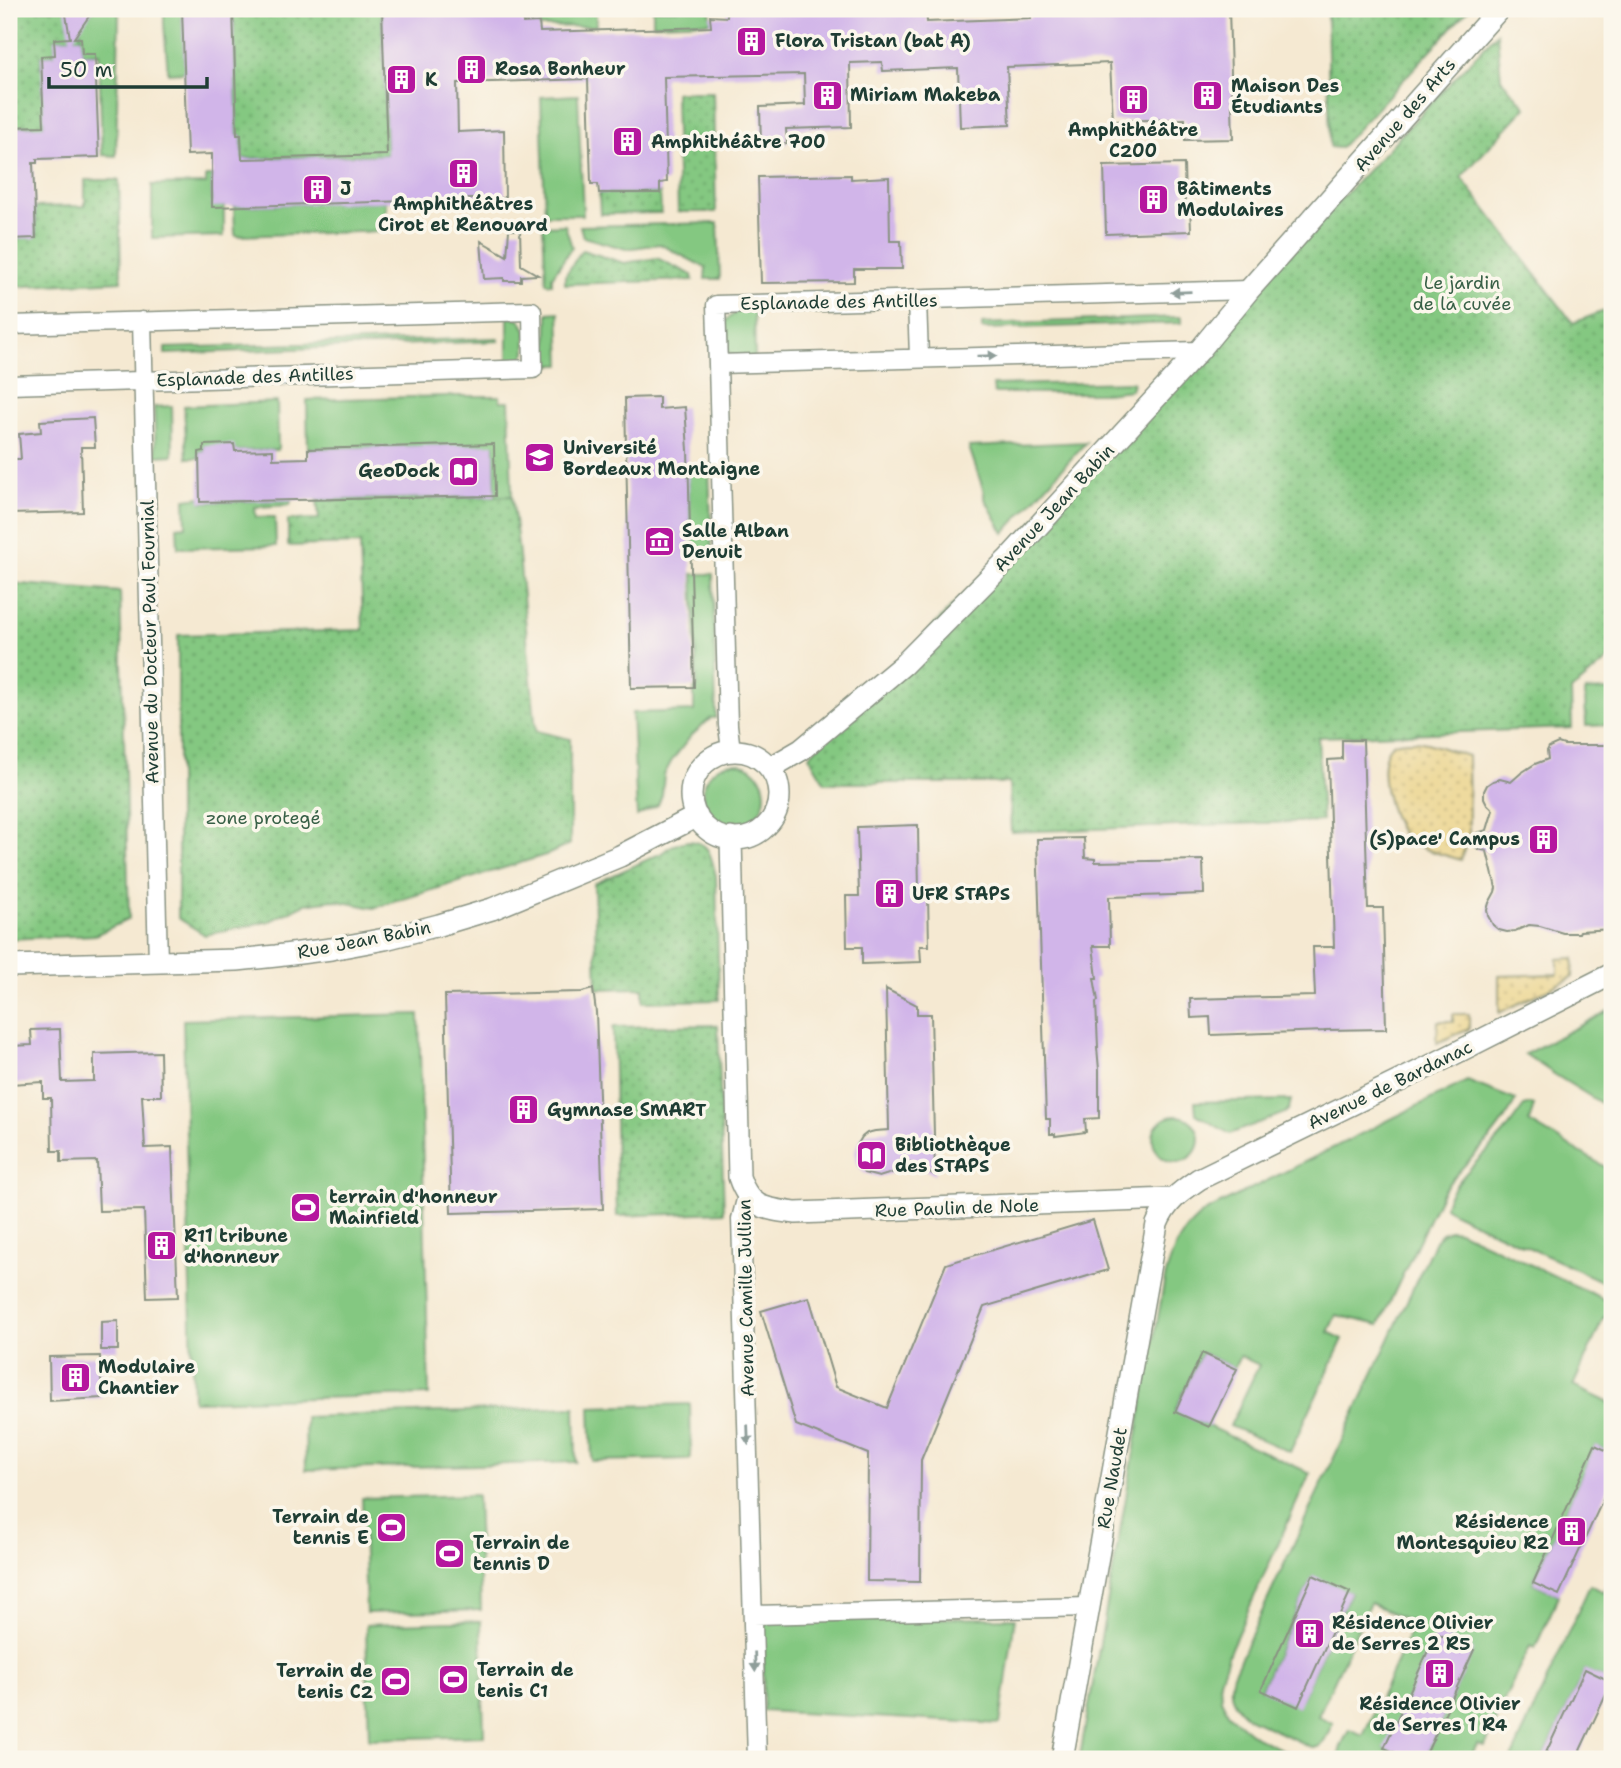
<svg xmlns="http://www.w3.org/2000/svg" width="1621" height="1768" viewBox="0 0 1621 1768" font-family="'Shantell Sans',sans-serif">
  <style>
    .grass { fill: #84c881; stroke: #52825a; stroke-width: 2; fill-rule: evenodd }
    .sand { fill: url(#sand-dots); stroke: #868c69; stroke-width: 2 }
    .park { fill: url(#park-dots); stroke: #52825a; stroke-width: 2 }
    .building { fill: #d1b5e9 }
    .lines { fill: none; stroke-linecap: round; stroke-linejoin: round }
    .minor-casing { stroke: #8a9383; stroke-width: 21 }
    .tertiary-casing { stroke: #8a9383; stroke-width: 24 }
    .minor { stroke: #fff; stroke-width: 18 }
    .tertiary { stroke: #fff; stroke-width: 21 }
    .oneway { fill: #8f9e9a }
    .labels { text-anchor: middle; dominant-baseline: central; stroke-width: 7; stroke-linejoin: round; paint-order: stroke }
    .poi-label { font-size: 18px; font-weight: bold; fill: #1f3d34; stroke: #fbf7ec; text-anchor: start }
    .street-label { font-size: 18px; fill: #1f3d34; stroke: #fbf7ec }
    .park-label { font-size: 18px; fill: #386047; stroke: #fbf7ec }
  </style>
  <defs>
    <pattern id="sand-dots" width="8" height="8" patternUnits="userSpaceOnUse" patternTransform="scale(1.75)"><rect width="8" height="8" fill="#eeda9e"/><path d="M2 2h.1M6 6h.1" fill="none" stroke="#ccbc89" stroke-width="1.8" stroke-linecap="round"/></pattern>
    <pattern id="park-dots" width="8" height="8" patternUnits="userSpaceOnUse" patternTransform="scale(1.75)"><rect width="8" height="8" fill="#84c881"/><path d="M2 2h.1M6 6h.1" fill="none" stroke="#6ba46a" stroke-width="1.8" stroke-linecap="round"/></pattern>
  </defs>
  <rect width="100%" height="100%" fill="#fbf7ec"/>
  <filter id="ink" filterUnits="userSpaceOnUse"><feTurbulence type="fractalNoise" baseFrequency=".0143" numOctaves="2"/><feDisplacementMap in="SourceGraphic" scale="14" xChannelSelector="R" yChannelSelector="G"/><feConvolveMatrix kernelMatrix="1 2 1 2 8 2 1 2 1" color-interpolation-filters="sRGB"/></filter>
  <filter id="wash" filterUnits="userSpaceOnUse"><feTurbulence type="fractalNoise" baseFrequency=".00686" numOctaves="4" result="noise"/><feDisplacementMap in="SourceGraphic" scale="28" xChannelSelector="R" yChannelSelector="G"/><feGaussianBlur stdDeviation="1.57" result="paint"/><feColorMatrix in="noise" values="0 0 0 0 0 0 0 0 0 0 0 0 0 0 0 0 0 1.4 0 .05"/><feComposite in="paint" operator="in"/></filter>
  <g filter="url(#wash)">
    <rect width="100%" height="100%" fill="#f5e9d2"/>
    <path class="grass" d="M78 9 89 15 94 9H114L119 14 116 156 102 155 99 53 82 54Z
      M164 9H182L185 72 168 73 164 24Z
      M539 9H596V26L539 27Z
      M653 9H710L711 22 653 24Z
      M578 95 583 215H545L541 97Z
      M206 176H212V206H224V236L152 238V185L206 184Z
      M386 201V231L236 236 235 234 234 206Z
      M718 223 720 279H705L706 268 660 244 626 249 583 237 580 226Z
      M565 225 572 247 552 277V284L546 283 543 226Z
      M738 311H754L755 359H738L727 352 721 335 726 320Z
      M559 312 561 365H547L548 313Z
      M508 316 520 319 526 330V352L518 364 508 366Z
      M1181 317V323L982 329V324Z
      M498 338 499 341 165 354V348Z
      M1133 382 1131 390 1105 393H994L993 385Z
      M447 396H500V401H509L512 496H495L494 445 308 449 307 400Z
      M277 402 278 450 235 451 204 446V451L199 452V458H187L184 406Z
      M172 406 173 455 156 456 154 407Z
      M1086 442 1004 533 984 497V492L969 447Z
      M688 466H709L712 557H690Z
      M200 497 201 502 291 500 290 505 255 507 256 517H275L276 546 178 548 177 527 186 526 185 499Z
      M693 574H713L716 718H711L690 737 671 762 664 775 662 795 658 805 637 816 632 713 694 711V689L697 687Z
      M1612 690V725L1586 726 1585 691Z
      M703 794a31 31 0 1 1 62 0a31 31 0 1 1-62 0Z
      M1612 1009V1110L1554 1074 1525 1054Z
      M419 1014 429 1395 193 1401 183 1020Z
      M1467 1081 1516 1100C1509 1113 1501 1125 1492 1136 1475 1156 1455 1172 1441 1194L1379 1325 1336 1315 1328 1332 1343 1339 1290 1452 1230 1426 1259 1365 1240 1356 1234 1368 1202 1353 1175 1411 1310 1473 1231 1648 1220 1680 1221 1699 1229 1715 1254 1736 1301 1759H1097L1080 1756 1165 1278C1172 1250 1182 1228 1206 1211Z
      M1291 1100 1289 1109 1285 1113 1230 1134 1196 1114 1195 1102Z
      M1529 1104 1534 1105 1529 1122 1612 1171V1286L1456 1214 1445 1207C1446 1187 1490 1150 1504 1133 1511 1124 1517 1115 1524 1106Z
      M1153 1139a23 23 0 1 1 46 0a23 23 0 1 1-46 0Z
      M1450 1230 1459 1231 1612 1303V1320L1604 1317 1573 1386 1612 1404V1453L1595 1446 1533 1583 1559 1595 1535 1648 1530 1646 1495 1719 1497 1720 1485 1746 1477 1744 1470 1759H1424L1473 1650 1385 1748 1410 1759H1340C1337 1750 1345 1739 1349 1730L1363 1736 1414 1623 1370 1603 1318 1716 1333 1723 1323 1743 1318 1747H1311L1250 1719C1233 1707 1227 1694 1233 1674L1435 1241 1442 1233ZM1313 1576 1350 1593 1298 1706 1261 1689Z
      M690 1404 691 1457 689 1459 592 1461 590 1407Z
      M575 1407 576 1462 306 1470 305 1417Z
      M477 1495 481 1610 366 1613 362 1498Z
      M1608 1584 1612 1586V1682L1585 1670 1543 1759H1511L1590 1585 1604 1592Z
      M1015 1618 1000 1724 763 1711 764 1619Z
      M481 1621 484 1736 369 1739 366 1625Z"/>
    <path class="sand" d="M1415 741 1427 743 1468 756 1469 832 1461 860C1445 855 1417 849 1405 837 1390 822 1372 759 1393 744 1399 740 1408 741 1415 741Z
      M1574 958 1573 977 1499 1013V976L1558 974V959Z
      M1453 1014H1469V1029L1437 1043 1438 1021H1453Z"/>
    <path class="park" d="M9 9H65L66 11 78 9 81 38 55 39V49L66 55 41 56V68L51 69V78L42 79V91H52L44 123V138L32 126 9 127Z
      M233 9H382L387 155 234 159 242 152 241 135H237Z
      M1327 9H1469L1340 148 1330 147Z
      M1497 33 1501 79 1526 107 1461 177 1573 323 1612 308V656L1571 691 1572 728 1318 737 1322 821 1011 832 1009 783H825L809 756 1325 216Z
      M675 92H713L716 212H678Z
      M85 180H119L121 281 9 287V239L36 237 35 207 85 206Z
      M599 193H660L661 213 600 214Z
      M582 250 624 263 657 258 692 275 693 280 565 284V276Z
      M512 496 518 545 536 731 570 739V844L549 854 374 908 333 900 305 904 270 921 205 935 178 918V635L363 630 360 544 288 546V520L319 519 317 500Z
      M9 583 120 592 129 919 95 935 9 939Z
      M687 841C712 841 711 859 716 876L719 1000 643 1002V988L597 989 594 884 662 853C668 846 678 843 687 841Z
      M718 1025 724 1212 617 1216 613 1027Z"/>
    <g id="blocks">
      <path class="building" d="M65 9H94L74 38H81L82 54H95L99 157 37 159V163H33L36 238 9 239V127L44 126 41 56 55 55 54 39 70 38Z
        M182 9H233L237 135H241L242 159 387 155 382 9H523V23L539 22 540 32 711 27 710 16 727 17V9H926L927 22 1031 18V9H1229L1233 139 1185 140V119L1113 121 1110 63 1007 67 1010 125 960 127 958 68 883 71 882 62 850 63 851 127 786 129 787 144 761 145 760 107 805 105 804 74 664 77 667 182 660 183V193H599L598 184H591L588 79 457 83 458 132 504 130 505 198 212 207V154L187 155Z
        M1184 164 1185 204H1190L1191 231 1106 234 1104 166Z
        M851 175V179L889 177 890 241H901L902 269H854V282L761 283 758 177Z
        M509 230H520L521 265 538 275 521 276V281H504V278L484 279 481 241 507 256Z
        M659 397V409L685 407 688 450 694 687 631 688 625 398Z
        M93 418 95 447H81L83 512 9 514V459H21L19 434 41 432 40 421Z
        M234 444 235 451 273 450V459L308 458V449L494 444 495 496 200 502 199 452 204 451V445Z
        M1342 740H1363L1368 908H1383L1386 1029 1325 1030V1031L1211 1035 1210 1017 1191 1018 1190 999 1315 996 1313 947H1334L1328 760 1342 759Z
        M1558 743 1564 745H1612V929L1580 931 1579 933H1563L1540 926 1529 925 1515 931 1507 932 1499 930 1493 925 1488 916 1487 910 1489 903 1495 892 1496 888 1487 851 1477 849 1472 841 1473 836 1477 833 1487 830 1493 810 1487 804 1484 798V791L1487 785 1493 781 1500 779 1511 782 1521 773 1535 764 1548 759 1547 751 1549 747Z
        M918 825 919 895 928 894 929 946H920L921 962 862 964V947H847L846 896H859L857 827Z
        M1084 838 1085 858 1095 859V862L1203 860 1204 894 1109 897 1110 946H1093L1097 978H1094L1098 1001 1096 1002 1098 1047H1097L1099 1070V1118L1085 1119 1086 1132 1055 1136V1134H1050V1119H1046L1037 839Z
        M593 989 596 1012 603 1209 451 1213 445 995 582 992Z
        M886 989 917 1005V1014H931L935 1175 902 1158 892 1173 879 1177 864 1173 857 1164 855 1152 856 1147 862 1137 867 1133 875 1131 889 1130Z
        M60 1029 62 1082 94 1081V1054L160 1052 161 1096H142L145 1148 172 1147 178 1297 147 1298 144 1210 99 1211 97 1161 61 1162V1151H52L51 1098H43V1082L10 1084 9 1046 32 1045 31 1030Z
        M1093 1220 1108 1270 984 1307 921 1460 920 1582 867 1581 868 1454 796 1425 761 1311 809 1297 836 1387 887 1408 946 1264Z
        M118 1321V1350H101V1322Z
        M1202 1353 1237 1369 1209 1427 1175 1412Z
        M100 1356 102 1398 50 1401 49 1357Z
        M1595 1445 1612 1453V1480L1559 1595 1533 1583Z
        M1313 1575 1350 1592 1298 1707 1261 1690Z
        M1436 1633 1474 1650 1424 1759H1410L1384 1748Z
        M1585 1669 1612 1682 1576 1759H1543Z"/>
    </g>
  </g>
  <g filter="url(#ink)">
    <use href="#blocks" fill-opacity="0" stroke="#8a9383" stroke-width="2"/>
    <g class="lines">
      <defs>
        <path id="minor" d="M917 300 919 357
          M142 321 158 962
          M9 325 532 311 533 369 9 385
          M1199 351 718 364 716 305 1249 290
          M718 364 728 725 731 751
          M747 1196 741 1219 757 1759
          M753 1615 1089 1607"/>
        <path id="tertiary" d="M691 795a44 44 0 1 1 88 0a44 44 0 1 1-88 0Z
          M770 768 801 750 903 665 1007 560 1199 351 1249 290 1499 9
          M731 838 739 1177C749 1208 765 1209 796 1213L1171 1199
          M9 966 237 960 276 956 331 949 385 939 439 925 492 909 620 856 697 816
          M1062 1759 1157 1224C1166 1202 1180 1192 1199 1179L1434 1064 1612 974"/>
      </defs>
      <use href="#minor" class="minor-casing"/>
      <use href="#tertiary" class="tertiary-casing"/>
      <use href="#minor" class="minor"/>
      <use href="#tertiary" class="tertiary"/>
    </g>
    <defs><path id="oneway-solid" d="M-6-.8H1V-3.2L6.5 0L1 3.2V.8H-6Z" transform="scale(1.75)"/></defs>
    <g class="oneway">
      <use href="#oneway-solid" transform="translate(1181 292) rotate(178)"/>
      <use href="#oneway-solid" transform="translate(987 356) rotate(-1)"/>
      <use href="#oneway-solid" transform="translate(748 1435) rotate(88)"/>
      <use href="#oneway-solid" transform="translate(755 1662) rotate(88)"/>
    </g>
  </g>
  <defs>
    <symbol id="building-square" viewBox="-11 -11 22 22"><rect x="-9" y="-9" width="18" height="18" rx="4" fill="#b5179e" stroke="#fbf7ec"/><path d="M-4-6H4V6H1V3H-1V6H-4ZM-2.5-4.3h1.7v1.8h-1.7ZM.8-4.3h1.7v1.8H.8ZM-2.5-1h1.7V.8h-1.7ZM.8-1h1.7V.8H.8Z" fill="#fff"/></symbol>
    <symbol id="university-square" viewBox="-11 -11 22 22"><rect x="-9" y="-9" width="18" height="18" rx="4" fill="#b5179e" stroke="#fbf7ec"/><path d="M0-5L7-2L0 1L-7-2ZM-4 1L0 2.5L4 1V4Q0 6-4 4Z" fill="#fff"/></symbol>
    <symbol id="library-square" viewBox="-11 -11 22 22"><rect x="-9" y="-9" width="18" height="18" rx="4" fill="#b5179e" stroke="#fbf7ec"/><path d="M-6-4Q-3-5.5-.7-3.5V5Q-3 3-6 4ZM6-4Q3-5.5 .7-3.5V5Q3 3 6 4Z" fill="#fff"/></symbol>
    <symbol id="museum-square" viewBox="-11 -11 22 22"><rect x="-9" y="-9" width="18" height="18" rx="4" fill="#b5179e" stroke="#fbf7ec"/><path d="M0-6L6-3V-2H-6V-3ZM-5-1h2V3h-2ZM-1-1h2V3h-2ZM3-1h2V3H3ZM-6 4H6V6H-6Z" fill="#fff"/></symbol>
    <symbol id="stadium-square" viewBox="-11 -11 22 22"><rect x="-9" y="-9" width="18" height="18" rx="4" fill="#b5179e" stroke="#fbf7ec"/><path d="M0-5a6.5 5 0 1 0 0 10a6.5 5 0 1 0 0-10ZM-3.5-1.8h7v3.6h-7Z" fill="#fff"/></symbol>
  </defs>
  <g fill-rule="evenodd">
    <use href="#building-square" x="734" y="24" width="35" height="35"/>
    <use href="#building-square" x="454" y="52" width="35" height="35"/>
    <use href="#building-square" x="384" y="62" width="35" height="35"/>
    <use href="#building-square" x="810" y="78" width="35" height="35"/>
    <use href="#building-square" x="1190" y="78" width="35" height="35"/>
    <use href="#building-square" x="1116" y="82" width="35" height="35"/>
    <use href="#building-square" x="610" y="124" width="35" height="35"/>
    <use href="#building-square" x="446" y="156" width="35" height="35"/>
    <use href="#building-square" x="300" y="172" width="35" height="35"/>
    <use href="#building-square" x="1136" y="182" width="35" height="35"/>
    <use href="#university-square" x="522" y="440" width="35" height="35"/>
    <use href="#library-square" x="446" y="454" width="35" height="35"/>
    <use href="#museum-square" x="642" y="524" width="35" height="35"/>
    <use href="#building-square" x="1526" y="822" width="35" height="35"/>
    <use href="#building-square" x="872" y="876" width="35" height="35"/>
    <use href="#building-square" x="506" y="1092" width="35" height="35"/>
    <use href="#library-square" x="854" y="1138" width="35" height="35"/>
    <use href="#stadium-square" x="288" y="1190" width="35" height="35"/>
    <use href="#building-square" x="144" y="1228" width="35" height="35"/>
    <use href="#building-square" x="58" y="1360" width="35" height="35"/>
    <use href="#stadium-square" x="374" y="1510" width="35" height="35"/>
    <use href="#building-square" x="1554" y="1514" width="35" height="35"/>
    <use href="#stadium-square" x="432" y="1536" width="35" height="35"/>
    <use href="#building-square" x="1292" y="1616" width="35" height="35"/>
    <use href="#building-square" x="1422" y="1656" width="35" height="35"/>
    <use href="#stadium-square" x="436" y="1662" width="35" height="35"/>
    <use href="#stadium-square" x="378" y="1664" width="35" height="35"/>
  </g>
  <g class="labels">
    <g class="poi-label">
      <text x="775" y="41">Flora Tristan (bat A)</text>
      <text x="495" y="69">Rosa Bonheur</text>
      <text x="425" y="80">K</text>
      <text x="1231" y="86">Maison Des<tspan x="1231" dy="21">Étudiants</tspan></text>
      <text x="850" y="95">Miriam Makeba</text>
      <text x="1133" y="130" text-anchor="middle">Amphithéâtre<tspan x="1133" dy="21">C200</tspan></text>
      <text x="651" y="142">Amphithéâtre 700</text>
      <text x="340" y="189">J</text>
      <text x="1177" y="189">Bâtiments<tspan x="1177" dy="21">Modulaires</tspan></text>
      <text x="463" y="204" text-anchor="middle">Amphithéâtres<tspan x="463" dy="21">Cirot et Renouard</tspan></text>
      <text x="563" y="448">Université<tspan x="563" dy="21">Bordeaux Montaigne</tspan></text>
      <text x="440" y="471" text-anchor="end">GeoDock</text>
      <text x="682" y="531">Salle Alban<tspan x="682" dy="21">Denuit</tspan></text>
      <text x="1520" y="839" text-anchor="end">(S)pace' Campus</text>
      <text x="912" y="894">UFR STAPS</text>
      <text x="547" y="1110">Gymnase SMART</text>
      <text x="895" y="1145">Bibliothèque<tspan x="895" dy="21">des STAPS</tspan></text>
      <text x="329" y="1197">terrain d'honneur<tspan x="329" dy="21">Mainfield</tspan></text>
      <text x="184" y="1236">R11 tribune<tspan x="184" dy="21">d'honneur</tspan></text>
      <text x="98" y="1367">Modulaire<tspan x="98" dy="21">Chantier</tspan></text>
      <text x="369" y="1517" text-anchor="end">Terrain de<tspan x="369" dy="21">tennis E</tspan></text>
      <text x="1549" y="1522" text-anchor="end">Résidence<tspan x="1549" dy="21">Montesquieu R2</tspan></text>
      <text x="473" y="1543">Terrain de<tspan x="473" dy="21">tennis D</tspan></text>
      <text x="1332" y="1623">Résidence Olivier<tspan x="1332" dy="21">de Serres 2 R5</tspan></text>
      <text x="477" y="1670">Terrain de<tspan x="477" dy="21">tenis C1</tspan></text>
      <text x="373" y="1671" text-anchor="end">Terrain de<tspan x="373" dy="21">tenis C2</tspan></text>
      <text x="1440" y="1704" text-anchor="middle">Résidence Olivier<tspan x="1440" dy="21">de Serres 1 R4</tspan></text>
    </g>
    <g class="street-label">
      <text transform="translate(1405 115) rotate(-49)">Avenue des Arts</text>
      <text transform="translate(839 302) rotate(-1)">Esplanade des Antilles</text>
      <text transform="translate(255 377) rotate(-2)">Esplanade des Antilles</text>
      <text transform="translate(1054 508) rotate(-47)">Avenue Jean Babin</text>
      <text transform="translate(150 642) rotate(-91)">Avenue du Docteur Paul Fournial</text>
      <text transform="translate(364 940) rotate(-11)">Rue Jean Babin</text>
      <text transform="translate(1390 1085) rotate(-26)">Avenue de Bardanac</text>
      <text transform="translate(957 1208) rotate(-2)">Rue Paulin de Nole</text>
      <text transform="translate(746 1298) rotate(-91)">Avenue Camille Jullian</text>
      <text transform="translate(1112 1478) rotate(-80)">Rue Naudet</text>
    </g>
    <g class="park-label">
      <text x="1462" y="283">Le jardin<tspan x="1462" dy="21">de la cuvée</tspan></text>
      <text x="263" y="818">zone protegé</text>
    </g>
  </g>
  <rect width="1621" height="1768" fill="none" stroke="#fbf7ec" stroke-width="35"/>
  <path d="M49 77v10h158v-10" fill="none" stroke="#1f3d34" stroke-width="3.5"/>
  <text x="60" y="77" font-size="21" fill="#1f3d34" stroke="#fbf7ec" stroke-width="5" paint-order="stroke">50 m</text>
</svg>
